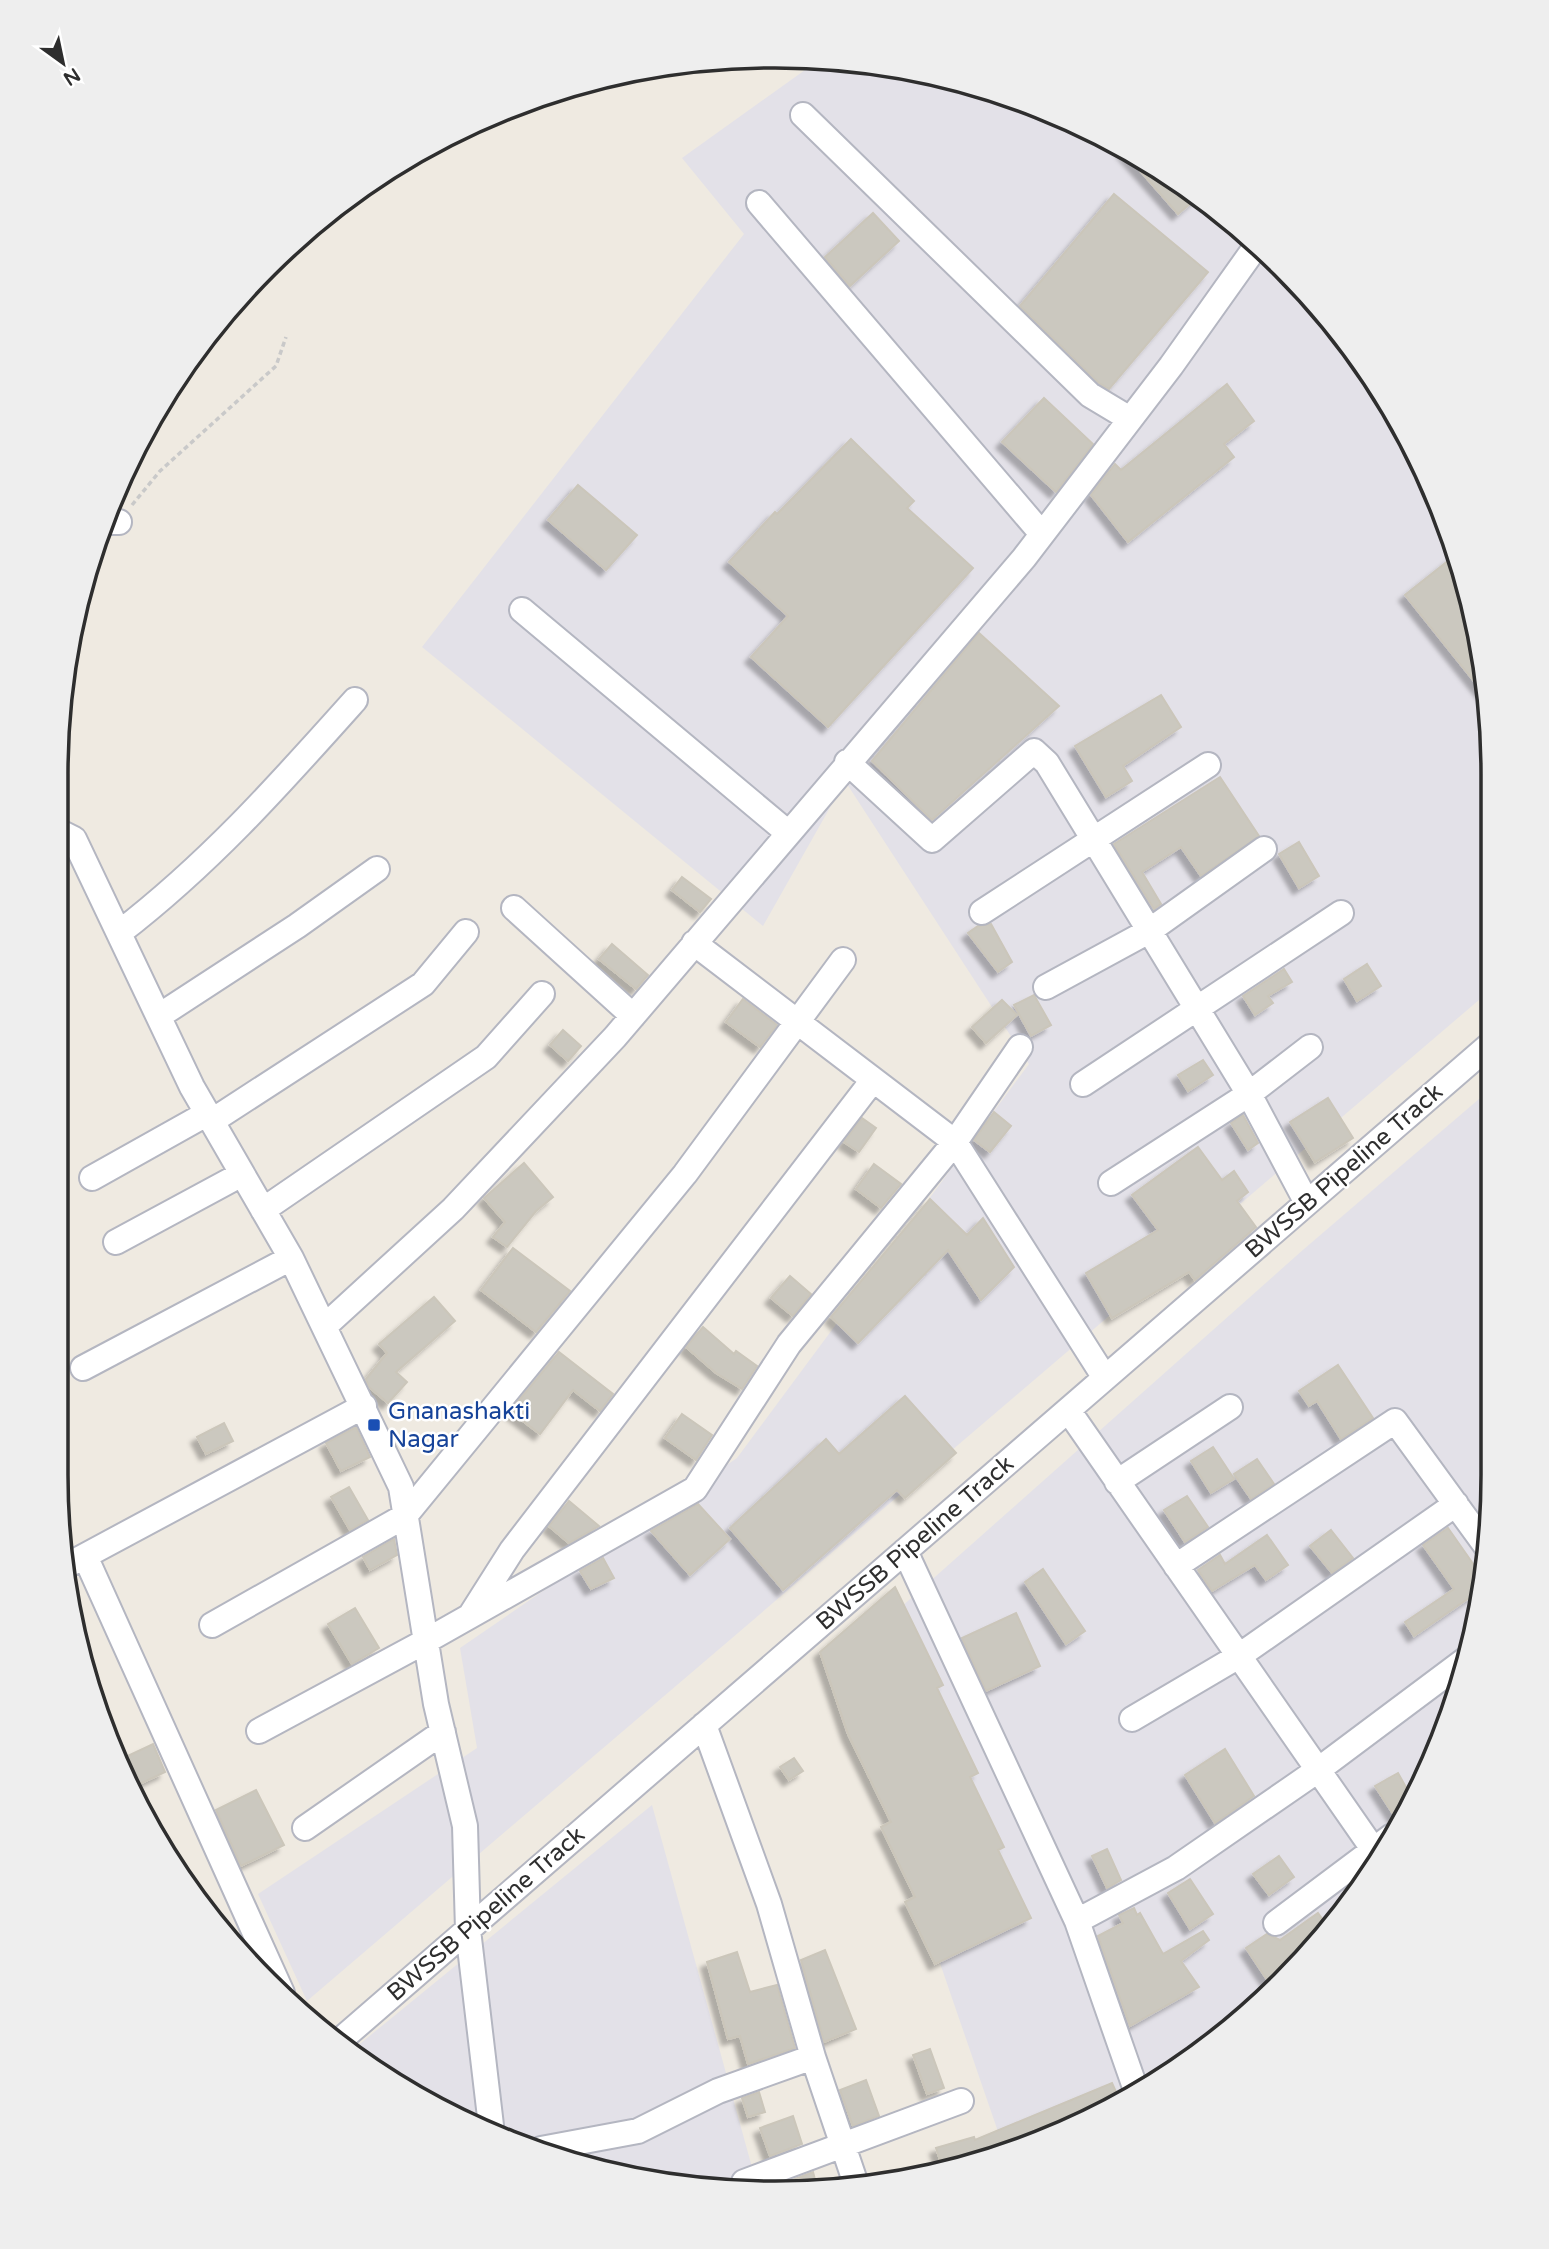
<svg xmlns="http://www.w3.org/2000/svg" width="1549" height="2249" viewBox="0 0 1549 2249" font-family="'Varela Round',sans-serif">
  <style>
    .industrial { fill: #e3e1e8 }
    .building { fill: #cbc8bf; stroke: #cbc6ba; stroke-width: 2; filter: url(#shadow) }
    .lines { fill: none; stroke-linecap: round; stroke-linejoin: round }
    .minor-casing { stroke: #b4b6c1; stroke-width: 28 }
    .path { stroke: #c9c9c9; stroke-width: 3.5; stroke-dasharray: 5 3.5; stroke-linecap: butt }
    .minor { stroke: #fff; stroke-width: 24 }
    .transit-dot { fill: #1a4fb4; stroke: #fff; stroke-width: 2.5 }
    .labels { text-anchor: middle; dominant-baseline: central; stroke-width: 5; stroke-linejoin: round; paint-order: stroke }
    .street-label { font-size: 24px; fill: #2e2e2e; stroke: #fff }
    .transit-label { font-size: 24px; fill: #164399; stroke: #fff; text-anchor: start }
    .rim { fill: none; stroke: #2e2e2e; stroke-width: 3.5 }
  </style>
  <defs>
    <filter id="shadow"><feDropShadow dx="-6" dy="6" stdDeviation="2" flood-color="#0004"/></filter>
  </defs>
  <rect width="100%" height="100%" fill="#efeae1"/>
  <path class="industrial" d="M819 60 915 70 1050 111 1174 177 1283 267 1345 337 1419 456 1479 635 1493 775V988L307 2001 258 1894 477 1748 460 1648 737 1458 1029 1064 845 781 763 926 422 647 744 234 682 158Z
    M1493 1087V1474L1479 1615 1438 1750 1372 1874 1282 1983 1174 2072 1093 2119 1004 2149 837 1664 1304 1249Z
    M652 1805 758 2189 681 2187 499 2138 376 2072 350 2052Z"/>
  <path class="building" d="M1122 150 1174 177 1198 197 1178 214Z
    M1114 194 1208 272 1109 389 1099 383 1020 306Z
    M873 213 899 241 850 286 825 257Z
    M1227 384 1254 421 1224 444 1234 457 1128 542 1091 495 1115 464 1121 470Z
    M1044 398 1093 444 1056 492 1002 442Z
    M851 439 914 501 907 508 973 568 828 727 751 657 788 616 729 562 775 512 777 514Z
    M578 485 637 535 606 570 548 520Z
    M1453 557 1479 635 1485 695 1405 595Z
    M979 633 1059 706 932 820 872 761Z
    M1161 695 1181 727 1123 766 1132 781 1106 797 1075 746Z
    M1220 777 1259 836 1201 876 1181 847 1142 872 1161 904 1154 909 1114 844Z
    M1299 842 1319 876 1299 888 1279 854Z
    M682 877 711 899 700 912 672 890Z
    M991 924 1012 962 998 972 968 933 978 926Z
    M612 944 648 975 636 989 599 959Z
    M1367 964 1381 986 1357 1001 1344 979Z
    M1284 969 1292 982 1268 996 1273 1003 1255 1015 1243 996Z
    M1034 995 1051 1025 1031 1036 1014 1005Z
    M743 999 777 1025 760 1047 726 1022Z
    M1002 1000 1017 1015 986 1043 972 1027Z
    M563 1030 581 1046 568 1061 550 1045Z
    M1203 1060 1213 1075 1188 1091 1178 1075Z
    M1328 1098 1353 1138 1315 1162 1290 1122Z
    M994 1112 1011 1126 990 1152 974 1140Z
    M1243 1115 1258 1143 1248 1150 1231 1123Z
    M862 1118 876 1128 859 1152 844 1142Z
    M1198 1147 1222 1180 1234 1171 1248 1192 1237 1201 1256 1227 1195 1280 1189 1272 1112 1318 1086 1273 1158 1230 1132 1195Z
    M524 1163 553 1197 536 1211 507 1247 493 1237 505 1222 484 1198Z
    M874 1164 901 1184 881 1208 856 1189Z
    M930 1199 967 1235 983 1218 1014 1267 981 1300 948 1250 858 1343 831 1317Z
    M513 1248 570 1291 536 1332 481 1290Z
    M790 1276 811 1294 793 1316 771 1298Z
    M434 1297 455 1321 396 1372 407 1382 388 1403 369 1387 366 1379 387 1353 379 1344Z
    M703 1327 734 1354 736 1351 757 1366 742 1389 716 1373 686 1347Z
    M559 1352 613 1394 600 1411 573 1390 540 1434 510 1411Z
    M1338 1365 1373 1418 1341 1439 1317 1401 1309 1406 1299 1391Z
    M905 1396 956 1453 905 1498 897 1490 783 1590 730 1528 826 1439 839 1454Z
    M682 1414 712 1435 696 1460 665 1438Z
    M224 1423 233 1441 206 1454 197 1437Z
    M356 1427 370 1457 341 1471 326 1443Z
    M1213 1447 1234 1479 1211 1493 1191 1461Z
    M1257 1459 1274 1484 1251 1499 1234 1474Z
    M349 1487 368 1520 350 1530 331 1497Z
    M1187 1496 1208 1527 1185 1542 1164 1510Z
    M569 1501 599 1526 569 1543 549 1526Z
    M698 1504 730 1539 690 1575 651 1531Z
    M1448 1528 1483 1578 1482 1589 1414 1636 1405 1622 1454 1589 1423 1545Z
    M1331 1530 1353 1558 1332 1573 1310 1546Z
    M1267 1535 1288 1565 1266 1580 1255 1565 1212 1591 1198 1570 1220 1555 1225 1564Z
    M394 1539 397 1555 370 1570 363 1557Z
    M603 1558 614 1578 591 1589 580 1571Z
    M1043 1569 1085 1631 1066 1644 1025 1582Z
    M895 1587 943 1685 937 1688 978 1773 970 1777 1004 1847 998 1850 1031 1918 935 1964 905 1902 915 1897 881 1827 891 1822 848 1734 820 1652Z
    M355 1608 379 1648 352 1664 328 1624Z
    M1016 1613 1040 1666 986 1691 962 1638Z
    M153 1744 165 1772 131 1788 117 1761Z
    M1225 1749 1254 1796 1215 1823 1185 1775Z
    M794 1758 803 1771 789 1780 780 1767Z
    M1398 1773 1412 1798 1399 1823 1375 1786Z
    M256 1790 284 1845 241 1866 216 1810Z
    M1107 1849 1121 1880 1107 1888 1092 1856Z
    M1279 1856 1294 1877 1269 1895 1253 1874Z
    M1190 1879 1213 1914 1190 1929 1168 1893Z
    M1134 1908 1137 1915 1140 1913 1163 1954 1203 1931 1209 1940 1181 1961 1199 1987 1130 2026 1098 1936 1123 1923 1119 1915Z
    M1318 1913 1328 1927 1274 1990 1246 1948 1267 1934 1280 1940Z
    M825 1950 856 2029 824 2042 801 1960Z
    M737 1952 750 1992 777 1985 795 2048 748 2064 740 2036 728 2039 707 1962Z
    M930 2049 944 2088 927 2094 913 2055Z
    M866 2080 879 2116 853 2126 840 2090Z
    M1112 2083 1121 2103 1093 2119 943 2169 936 2148 974 2137 975 2140Z
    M759 2092 765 2112 748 2117 742 2098Z
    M793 2116 802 2144 770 2156 760 2128Z
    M813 2172 818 2191 781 2190 779 2185Z"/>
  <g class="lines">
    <defs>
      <path id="minor" d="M803 115 1090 395 1130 419
        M759 203 1042 534
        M108 522H119
        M522 610 787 832
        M847 762 932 840 1034 751 1047 763 1249 1094 1307 1203
        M56 830 74 839 192 1087 291 1258 401 1487 436 1704 465 1826 468 1930 492 2134
        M514 908 633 1016
        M982 912 1208 765
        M119 933C210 863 279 785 355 700
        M694 943 955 1142 1105 1378
        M1046 987 1149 931 1264 849
        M159 1016 297 926 377 869
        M1083 1084 1341 913
        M212 1121 423 984 466 932
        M92 1178 208 1113
        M1111 1183 1249 1094 1310 1047
        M263 1210 486 1057 542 994
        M116 1242 242 1174
        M325 1326 453 1209 615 1037 1024 558 1171 366 1257 245
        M83 1368 291 1258
        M1068 1410 1380 1859
        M1117 1482 1230 1407
        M905 1551 1077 1921 1137 2093
        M85 1556 282 1993
        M68 1565 364 1406
        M1176 1566 1395 1421 1486 1546
        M472 1613 512 1550 873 1080
        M212 1625 405 1516 685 1174 843 960
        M1132 1719 1239 1656 1456 1504
        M704 1725 769 1904 813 2057 857 2187
        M259 1731 426 1641 695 1489 789 1344 955 1142 1020 1047
        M305 1828 443 1732
        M1077 1921 1176 1868 1318 1770 1465 1660
        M1276 1923 1392 1836
        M337 2043 1493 1042
        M541 2149 638 2131 718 2091 813 2057
        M744 2182 961 2101"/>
    </defs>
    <use href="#minor" class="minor-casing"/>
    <path class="path" d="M132 505 160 471 276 366 286 337
      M56 773 66 810"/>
    <use href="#minor" class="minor"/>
  </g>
  <rect class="transit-dot" x="367" y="1418" width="14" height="14" rx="3.5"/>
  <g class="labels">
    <g class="street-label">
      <text transform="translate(1344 1171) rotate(-41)">BWSSB Pipeline Track</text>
      <text transform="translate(915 1543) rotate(-41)">BWSSB Pipeline Track</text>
      <text transform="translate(486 1914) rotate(-41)">BWSSB Pipeline Track</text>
    </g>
    <g class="transit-label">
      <text x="388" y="1411">Gnanashakti<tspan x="388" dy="28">Nagar</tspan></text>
    </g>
  </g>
  <path d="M0 0H1549V2249H0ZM774 68H775A706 706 0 0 1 1481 774V1475A706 706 0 0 1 775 2181H774A706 706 0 0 1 68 1475V774A706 706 0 0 1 774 68Z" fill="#eee" fill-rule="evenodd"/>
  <path class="rim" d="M774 68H775A706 706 0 0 1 1481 774V1475A706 706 0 0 1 775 2181H774A706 706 0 0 1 68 1475V774A706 706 0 0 1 774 68Z"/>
  <g transform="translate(63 63) rotate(147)" stroke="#ffffff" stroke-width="5" paint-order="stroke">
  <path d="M0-5L12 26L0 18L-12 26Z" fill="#2e2e2e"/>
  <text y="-10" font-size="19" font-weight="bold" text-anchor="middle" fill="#2e2e2e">N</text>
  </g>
</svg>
